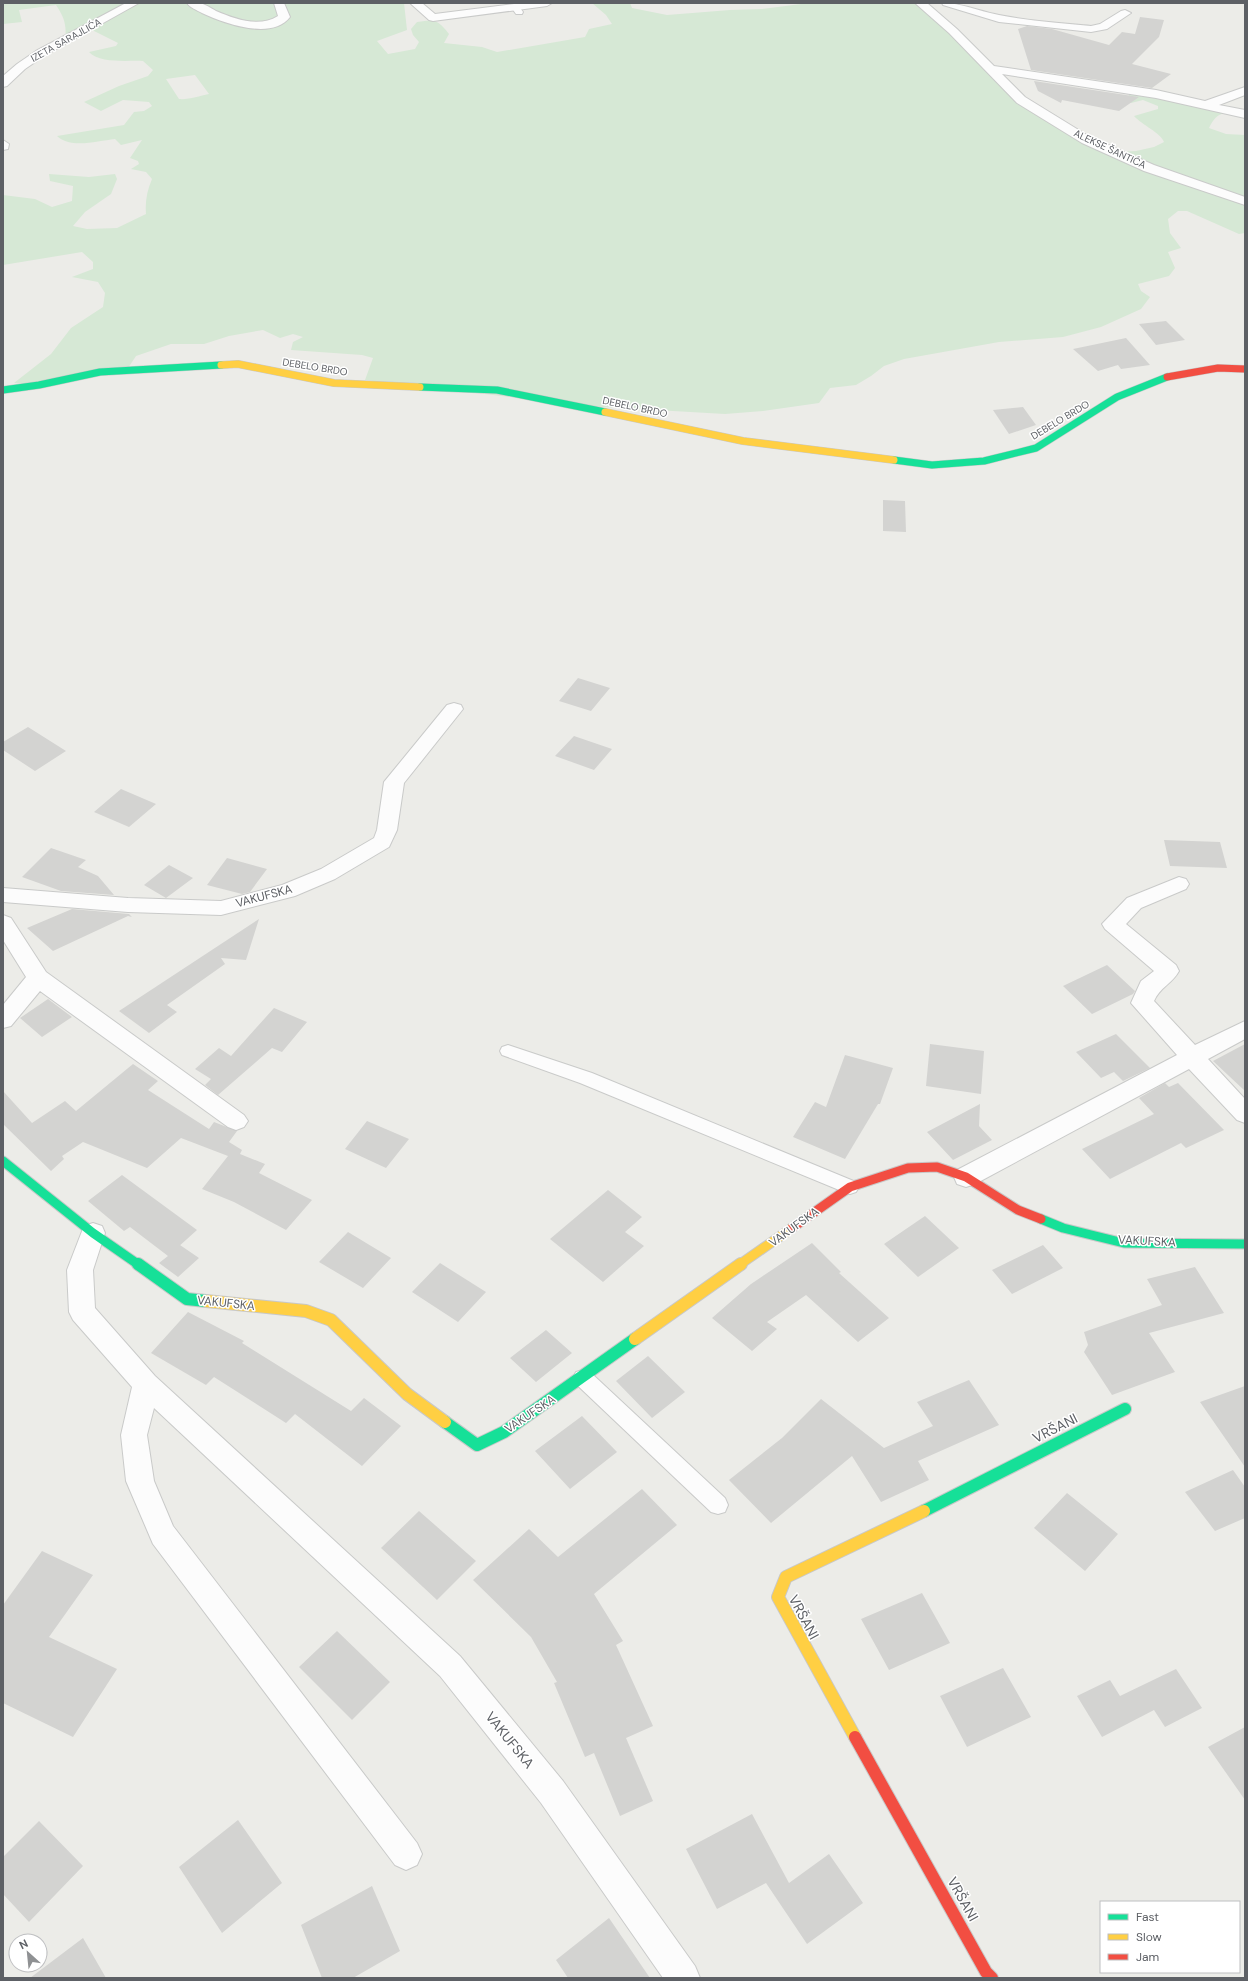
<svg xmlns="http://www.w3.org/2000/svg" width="1248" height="1981" viewBox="0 0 1248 1981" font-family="'DM Sans',sans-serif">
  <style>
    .green { fill: #d6e8d5; fill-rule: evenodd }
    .building { fill: #d3d3d1 }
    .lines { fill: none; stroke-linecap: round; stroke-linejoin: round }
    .lane-casing { stroke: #c9cac9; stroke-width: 2 }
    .street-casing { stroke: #c9cac9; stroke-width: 2 }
    .fast-far2-casing { stroke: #c8c8c8; stroke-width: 8 }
    .fast-far1-casing { stroke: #c8c8c8; stroke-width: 11 }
    .fast-casing { stroke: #c8c8c8; stroke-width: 14 }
    .slow-far2-casing { stroke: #c8c8c8; stroke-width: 8 }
    .slow-far1-casing { stroke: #c8c8c8; stroke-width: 11 }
    .slow-casing { stroke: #c8c8c8; stroke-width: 14 }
    .jam-far2-casing { stroke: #c8c8c8; stroke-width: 8 }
    .jam-far1-casing { stroke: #c8c8c8; stroke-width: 11 }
    .jam-casing { stroke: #c8c8c8; stroke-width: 14 }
    .lane { fill: #fcfcfc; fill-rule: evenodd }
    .street { fill: #fcfcfc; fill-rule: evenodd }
    .fast-far2 { stroke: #16e098; stroke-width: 7 }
    .fast-far1 { stroke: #16e098; stroke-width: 9 }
    .fast { stroke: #16e098; stroke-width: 12 }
    .slow-far2 { stroke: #ffcf43; stroke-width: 7 }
    .slow-far1 { stroke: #ffcf43; stroke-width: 9 }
    .slow { stroke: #ffcf43; stroke-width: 12 }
    .jam-far2 { stroke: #f24e42; stroke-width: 7 }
    .jam-far1 { stroke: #f24e42; stroke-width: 9 }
    .jam { stroke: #f24e42; stroke-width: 12 }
    .labels { text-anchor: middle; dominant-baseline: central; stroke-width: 3; stroke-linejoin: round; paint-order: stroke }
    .far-street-label { font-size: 10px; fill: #5d6065; stroke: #fff }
    .street-label { font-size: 12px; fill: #5d6065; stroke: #fff }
    .near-street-label { font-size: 14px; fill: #5d6065; stroke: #fff }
  </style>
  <rect width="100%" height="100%" fill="#ecece8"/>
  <path class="green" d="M3 3H404L407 30 377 41 388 54 415 49 419 42 413 35 411 29 417 22C436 20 437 19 449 34L444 43 482 47 497 52 585 37 589 29 612 24 606 15 592 3H630L632 8 667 15 730 10 762 9 809 3H920L1021 100 1117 152 1136 151 1154 147 1164 142C1161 133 1142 125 1134 116L1158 109V106L1143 100 1131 103 1128 100 1130 90 1238 112C1222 113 1217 112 1209 128L1226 134 1245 135V233L1239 234 1187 211H1178L1168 219 1170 233 1181 248 1168 252 1175 268 1169 276 1138 284 1141 291 1150 297 1141 309 1101 327 1063 337 999 342 904 359 884 366 871 376 856 385 830 388 819 403 763 411 725 414 586 406 365 380 373 358 362 355 291 350 293 342 303 337 293 334 280 338 263 330 229 336 204 344H171L136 356 126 371 39 385 14 383 51 354 71 328 103 307 105 293 98 282 72 277 93 269V262L82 252 3 265V195L35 199 52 207 72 201 73 186 50 181 49 174 89 177 115 174 117 179 111 194 85 212 73 226 87 229 117 228 146 214C145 201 147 191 152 179L146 172 131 169 139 164 138 161 130 158 142 140 121 145 115 139C97 141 71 149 57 136L124 125 134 112 144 111 152 106 149 102 123 100 101 111 84 102 119 86 148 76 153 70 143 61C128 60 100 64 89 52L116 46 118 43 88 28 65 39C67 25 64 17 56 5L19 10 22 22 3 24ZM195 75 209 94C199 96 188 100 179 99L166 79Z"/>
  <path class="building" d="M1140 17 1164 20 1159 37 1132 64 1171 74 1152 88 1031 70 1018 29 1027 26 1052 29 1109 45 1122 32 1135 34Z
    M1034 81 1139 97 1119 111 1062 100 1061 103 1038 91Z
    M1166 321 1185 340 1156 345 1139 324Z
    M1126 338 1150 365 1121 369 1118 365 1098 371 1073 349Z
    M1023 407 1036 425 1009 434 993 410Z
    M883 500 905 501 906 532 883 531Z
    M578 678 610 688 591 711 559 701Z
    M28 727 66 751 35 771 3 750V742Z
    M574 736 612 749 594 770 555 756Z
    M121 789 156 804 129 827 94 812Z
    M1164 840 1220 842 1227 868 1170 866Z
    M51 848 86 860 78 867 98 876 114 895 61 891 22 877Z
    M227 858 267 869 250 892 242 894 207 885Z
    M169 865 193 878 166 898 144 885Z
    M72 909 129 914 132 917 128 916 53 951 27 928Z
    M259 919 246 960 221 958 225 964 167 1005 177 1012 149 1033 119 1011Z
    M1107 965 1135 991 1133 994 1092 1014 1063 986Z
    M48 999 72 1017 42 1037 20 1018Z
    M274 1008 307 1022 282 1052 272 1048 218 1095 205 1085 211 1079 195 1069 219 1048 231 1056Z
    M1116 1034 1150 1068 1123 1081 1114 1072 1101 1078 1076 1052Z
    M930 1044 984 1051 981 1094 926 1086Z
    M1245 1044V1091L1213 1061Z
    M845 1055 893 1068 880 1104H878L845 1159 793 1137 815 1102 826 1107Z
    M133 1064 158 1081 148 1090 209 1129 214 1122 237 1131 229 1142 242 1150 240 1154 265 1164 259 1173 312 1200 286 1230 234 1202 202 1189 228 1156 181 1138 147 1168 83 1142 62 1156 64 1159 51 1171 3 1124V1091L32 1123 65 1101 76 1111Z
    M1165 1083 1169 1087 1178 1083 1224 1130 1186 1148 1181 1143 1110 1179 1082 1149 1154 1114 1139 1098Z
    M980 1104 979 1126 992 1140 953 1160 927 1132Z
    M367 1121 409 1139 386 1168 345 1149Z
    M122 1175 197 1230 177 1248 180 1245 199 1258 178 1277 159 1263 168 1256 130 1227 124 1231 88 1201Z
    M608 1190 642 1217 625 1232 644 1246 603 1282 550 1239Z
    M925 1216 959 1248 918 1277 884 1244Z
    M348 1232 391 1258 363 1288 319 1262Z
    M812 1243 841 1272 839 1273 889 1318 858 1342 806 1295 767 1322 777 1329 752 1351 712 1318 751 1284Z
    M1043 1245 1063 1268 1012 1294 992 1270Z
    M440 1263 486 1292 458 1322 412 1292Z
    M1195 1267 1224 1313 1149 1333 1175 1372 1112 1395 1084 1352 1088 1345 1084 1332 1162 1305 1147 1279Z
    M188 1312 244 1341 242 1343 351 1411 364 1398 401 1426 362 1466 295 1414 286 1423 214 1377 206 1385 151 1353Z
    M546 1330 572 1353 536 1382 510 1358Z
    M648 1356 685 1392 652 1418 616 1381Z
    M969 1380 999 1425 918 1461 929 1480 881 1502 852 1456 771 1523 729 1480 782 1438 821 1399 884 1448 933 1426 917 1402Z
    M1245 1386V1467L1200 1402Z
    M582 1416 617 1452 570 1489 535 1451Z
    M1233 1470 1245 1487V1518L1215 1531 1185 1492Z
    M642 1489 677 1525 594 1594 623 1641 616 1645 653 1726 626 1738 653 1801 620 1816 594 1753 585 1757 554 1683 557 1682 531 1637 473 1580 529 1529 558 1557Z
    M1067 1493 1118 1534 1085 1571 1034 1528Z
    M419 1511 476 1561 437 1600 381 1548Z
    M42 1551 93 1575 49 1637 117 1669 73 1737 3 1703V1605Z
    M922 1593 950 1643 889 1670 861 1619Z
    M337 1631 390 1682 352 1720 299 1667Z
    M1003 1668 1031 1717 967 1747 940 1696Z
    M1176 1669 1202 1708 1165 1727 1154 1710 1102 1737 1077 1696 1110 1680 1120 1696Z
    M1245 1727V1800L1208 1747Z
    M752 1814 789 1883 829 1854 863 1903 807 1944 766 1883 717 1909 686 1849Z
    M238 1820 282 1883 222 1933 179 1867Z
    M39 1821 83 1866 29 1922 3 1894V1857Z
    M372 1886 400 1951 353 1978H322L301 1925Z
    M609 1918 650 1978H568L556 1960Z
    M83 1938 106 1978H30Z"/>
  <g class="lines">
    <defs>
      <path id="lane" d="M512 5H518L523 12 522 14H516L511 7Z
        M508 1045 592 1073 856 1182 859 1187 856 1192 850 1194 844 1192 580 1083 502 1055 500 1051 502 1047Z
        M583 1370 590 1372 725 1498 728 1505 725 1512 718 1514 711 1512 576 1384 573 1378 576 1372Z"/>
      <path id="street" d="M126 3H139L44 56 25 69 7 86 3 87V76L17 64 36 51Z
        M187 3C191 3 195 2 199 3 205 4 211 8 216 11 235 19 259 28 278 16L274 3H284L290 17C272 41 223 23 202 13 197 10 190 8 187 3Z
        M410 3H422L435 14 522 3H552L547 6 433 21 429 20Z
        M915 3H927L957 29 994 66 1156 90 1205 101 1245 87V95L1219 105 1245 110V118L1156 98 1002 74 1025 97 1090 137 1154 165 1245 197V205L1144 171 1082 143 1017 103 949 33Z
        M942 3C962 3 978 11 999 15 1029 21 1060 23 1091 26L1100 24 1121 11 1125 10 1131 13 1107 29 1091 32 999 22 943 5Z
        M3 140 9 144 8 149 3 150Z
        M454 703 461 705 463 709 404 783 397 830 389 847 335 879 295 896 221 915 128 912 3 902V888L128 898 221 901 282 885 321 869 374 838 377 830 384 782 447 705Z
        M1179 877 1186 879 1189 884 1186 889 1141 908 1126 924 1176 965 1179 971C1172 984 1160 987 1154 1001L1195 1045 1245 1021V1039L1208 1059 1245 1099V1123L1237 1120 1189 1069 975 1184 966 1187 957 1184 954 1177 957 1170 1177 1055 1131 1003 1141 981 1154 971 1105 929 1102 924 1127 898Z
        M3 915 11 918 46 972 244 1115 248 1121 244 1127 236 1130 228 1127 40 991 11 1026 3 1028V1005L26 977 3 940Z
        M93 1223 102 1226 105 1233 93 1270 95 1308 155 1376 460 1656 563 1781 695 1966 700 1978H663L541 1803 440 1676 154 1408 147 1435 154 1481 173 1526 417 1843 422 1854 417 1865 406 1870 395 1865 153 1544 126 1481 121 1435 132 1387 73 1320 69 1312 67 1270 84 1226Z"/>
      <path id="fast-far2" d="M420 387 497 390 605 412
        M3 390 39 385 100 372 221 365
        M894 460 932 465 984 461 1036 448 1117 397 1167 377"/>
      <path id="fast-far1" d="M3 1161 93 1233 139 1265
        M1041 1219 1063 1228 1124 1243 1245 1244"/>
      <path id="fast" d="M138 1264 187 1299 206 1301
        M445 1422 477 1445 504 1432 635 1339
        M924 1511 1125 1409"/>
      <path id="slow-far2" d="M221 365 238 364 334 383 420 387
        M605 412 743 441 894 460"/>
      <path id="slow-far1" d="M739 1265 792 1228"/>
      <path id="slow" d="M206 1301 306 1311 331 1320 407 1394 445 1422
        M635 1339 741 1264
        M855 1737 778 1597 786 1577 924 1511"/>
      <path id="jam-far2" d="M1167 377 1218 368 1245 369"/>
      <path id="jam-far1" d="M792 1228 850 1187 908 1168 937 1167 966 1177 1018 1210 1041 1219"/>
      <path id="jam" d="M855 1737 986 1972 992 1978"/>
    </defs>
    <use href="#lane" class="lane-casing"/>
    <use href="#street" class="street-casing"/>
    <use href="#fast-far2" class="fast-far2-casing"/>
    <use href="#fast-far1" class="fast-far1-casing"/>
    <use href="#fast" class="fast-casing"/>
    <use href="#slow-far2" class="slow-far2-casing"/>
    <use href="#slow-far1" class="slow-far1-casing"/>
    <use href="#slow" class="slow-casing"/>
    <use href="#jam-far2" class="jam-far2-casing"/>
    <use href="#jam-far1" class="jam-far1-casing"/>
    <use href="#jam" class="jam-casing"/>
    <use href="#lane" class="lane"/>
    <use href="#street" class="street"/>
    <use href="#fast-far2" class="fast-far2"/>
    <use href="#fast-far1" class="fast-far1"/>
    <use href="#fast" class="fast"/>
    <use href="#slow-far2" class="slow-far2"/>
    <use href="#slow-far1" class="slow-far1"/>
    <use href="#slow" class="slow"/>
    <use href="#jam-far2" class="jam-far2"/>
    <use href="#jam-far1" class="jam-far1"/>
    <use href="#jam" class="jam"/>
  </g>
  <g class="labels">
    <g class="far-street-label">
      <text transform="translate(66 40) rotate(-29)">IZETA SARAJLIĆA</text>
      <text transform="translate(1110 149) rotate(25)">ALEKSE ŠANTIĆA</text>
      <text transform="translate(315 367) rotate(9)">DEBELO BRDO</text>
      <text transform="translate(635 407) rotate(12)">DEBELO BRDO</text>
      <text transform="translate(1060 420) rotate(-31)">DEBELO BRDO</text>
    </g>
    <g class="street-label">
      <text transform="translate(264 896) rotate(-15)">VAKUFSKA</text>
      <text transform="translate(794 1227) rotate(-36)">VAKUFSKA</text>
      <text transform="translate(1147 1241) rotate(3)">VAKUFSKA</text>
      <text transform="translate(226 1303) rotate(6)">VAKUFSKA</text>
      <text transform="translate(530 1414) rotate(-34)">VAKUFSKA</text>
    </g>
    <g class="near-street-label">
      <text transform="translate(1055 1428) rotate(-27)">VRŠANI</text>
      <text transform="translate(804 1617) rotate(62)">VRŠANI</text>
      <text transform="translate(510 1740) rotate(51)">VAKUFSKA</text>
      <text transform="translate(963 1899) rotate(61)">VRŠANI</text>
    </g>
  </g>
  <rect width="1248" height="1981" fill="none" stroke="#5d6065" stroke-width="8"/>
  <rect x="1100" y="1901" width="140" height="72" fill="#ffffff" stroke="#bebfc1"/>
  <rect x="1108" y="1914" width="20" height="6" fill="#16e098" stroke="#bebfc1"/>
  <text x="1136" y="1921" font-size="12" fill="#5d6065">Fast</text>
  <rect x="1108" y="1934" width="20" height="6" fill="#ffcf43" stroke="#bebfc1"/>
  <text x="1136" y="1941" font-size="12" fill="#5d6065">Slow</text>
  <rect x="1108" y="1954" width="20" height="6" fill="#f24e42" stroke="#bebfc1"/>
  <text x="1136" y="1961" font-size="12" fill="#5d6065">Jam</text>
  <g transform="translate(28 1953) rotate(333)"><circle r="19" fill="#ffffff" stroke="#bebfc1"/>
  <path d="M0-3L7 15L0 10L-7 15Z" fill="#8f9193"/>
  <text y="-6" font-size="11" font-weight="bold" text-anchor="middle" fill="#5d6065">N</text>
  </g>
</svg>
